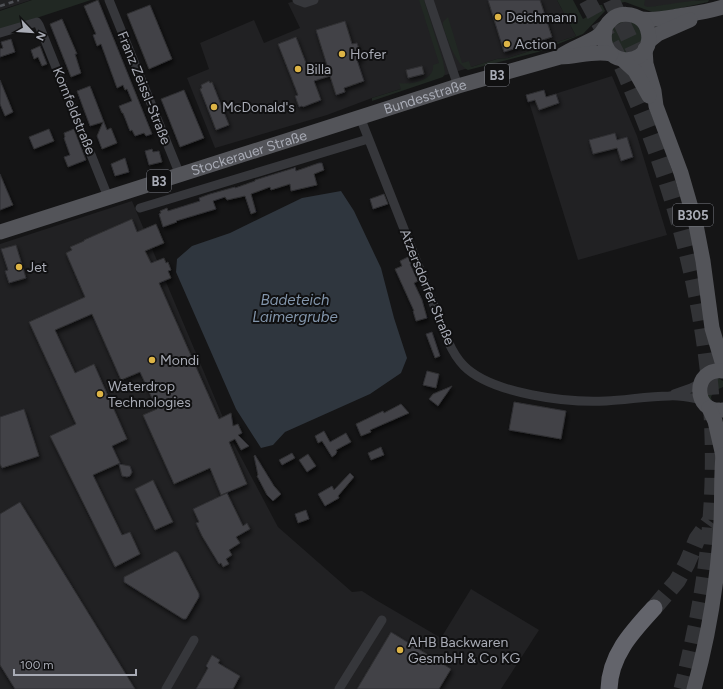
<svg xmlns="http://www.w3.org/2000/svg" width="723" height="689" viewBox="0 0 723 689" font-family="Figtree,sans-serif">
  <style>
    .built { fill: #212123 }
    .green { fill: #212823 }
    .water { fill: #2f363e }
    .building { fill: #424246; stroke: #2f2f32; filter: url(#shadow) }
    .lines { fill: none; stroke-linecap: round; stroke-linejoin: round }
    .highway-tunnel { stroke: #323336; stroke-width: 17; stroke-dasharray: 17 8; stroke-linecap: butt }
    .street { stroke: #36373b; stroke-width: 9 }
    .primary { stroke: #535459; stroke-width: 15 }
    .highway { stroke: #63646b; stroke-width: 17 }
    .rail { stroke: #4f5156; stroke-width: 2.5; stroke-dasharray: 5 4; stroke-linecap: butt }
    .poi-dot { fill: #ddb446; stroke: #101011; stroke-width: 1.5 }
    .labels { text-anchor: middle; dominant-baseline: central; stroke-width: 4; stroke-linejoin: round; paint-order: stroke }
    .shield { fill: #101011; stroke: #7a7c84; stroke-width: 1 }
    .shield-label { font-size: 13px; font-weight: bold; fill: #a8abb5 }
    .poi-label { font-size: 14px; fill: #a8abb5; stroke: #101011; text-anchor: start }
    .street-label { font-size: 14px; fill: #a8abb5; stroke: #101011 }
    .water-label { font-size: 15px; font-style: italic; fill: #8396ac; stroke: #101011 }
  </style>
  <defs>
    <filter id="shadow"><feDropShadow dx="1.5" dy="3" stdDeviation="2" flood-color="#0009"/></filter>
  </defs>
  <rect width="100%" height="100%" fill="#151516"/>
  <path class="built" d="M0 0H31L0 10Z
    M298 0H557L576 36 508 58 497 59 372 98 327 115 215 148 187 78 209 69 200 43 254 20 264 43 300 28 288 3Z
    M641 0H699L681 4 643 8Z
    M612 76 637 136 667 235 578 260 529 102Z
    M132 201 235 446 278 527 352 592 362 591 376 600 441 638 471 589 539 630 501 689H0V244Z"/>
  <path class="green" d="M32 0H91L0 30V11Z
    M419 0H424L443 61 445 73 443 77 372 101V98L401 89 399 83C411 85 435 80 433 65L439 63Z
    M557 0H573L583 19 598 11 596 5H602L605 11 583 34 538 52 468 70C456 65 446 37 443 25V22L448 17 462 63 469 61 471 67 497 59 508 58 576 36Z
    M612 0H645L644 5 647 7C668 5 688 0 709 0L708 2 667 11 652 12 625 2 614 4Z
    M629 19 643 29 642 47 626 55 611 46C610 24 609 26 629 19Z
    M718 378 723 381V387L714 391 711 397 712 402H710L705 388 709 381Z"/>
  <path class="water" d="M341 191 354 211 381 268 394 318 407 358 401 373 370 394 285 432 273 445 261 448 236 409 176 272 177 259 192 246 230 233 302 198Z"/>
  <path class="building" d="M98 0 152 134 146 136 144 133 135 136 132 130 130 131 123 113H122L119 106 132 101 127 89 125 90 123 85 117 88 101 44 97 46 93 35 96 34 84 6Z
    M488 0H540L552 37 504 52Z
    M150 5 172 59 149 69 127 14Z
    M62 19 77 54H75L81 73 71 77 50 24Z
    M345 21 352 44 357 43 362 59 357 60 364 81 344 88 345 92 336 95 330 76 314 81 321 100 303 107 302 106 299 107 295 96 298 95 278 44 296 37 309 71 327 65 316 30Z
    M11 39 15 52 0 57V49L3 48 1 42Z
    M40 46 47 64 42 66 38 57 34 59 31 50Z
    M422 66 424 74 408 78 406 70Z
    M0 80 13 112 5 116 0 104Z
    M209 81 210 83 212 82 229 125 216 130 200 89 202 88 201 85Z
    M90 86 107 130 111 128 117 143 102 149 97 136 103 122 90 126 77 91Z
    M184 90 204 138 180 147 161 99Z
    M544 90 546 97 556 94 559 103 539 110 535 100 528 102 526 95Z
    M49 129 54 141 34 149 29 137Z
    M74 129 86 160 68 167 64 157 70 155 64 138 65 137 64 133Z
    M615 133 617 140 627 137 633 157 621 161 617 148 593 154 589 140Z
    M152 149 153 152 159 151 162 162 149 165 145 151Z
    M125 158 129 172 115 176 111 164Z
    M319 163H322L324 170 314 174 317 185 291 191 290 184 271 190 270 187 251 194 256 212 251 214 245 196 227 200 225 197 213 201 216 209 176 221 177 222 163 227 159 214 161 213 160 211 167 208 168 211 200 201 199 198 210 194 235 187V188L255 181V180L294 168 295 167 296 171Z
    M0 174 13 205 0 210Z
    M384 194 388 204 373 209 370 199Z
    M132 219 137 232 156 224 164 243 145 251 151 263 164 258 166 263 168 262 171 270 168 271 171 278 159 283 219 419 231 413 233 426 238 424 242 433 238 435 249 446 241 450 235 439 229 442 247 484 221 495 210 468 174 484 143 415 157 409 140 372 121 380 92 314 55 330 75 373 94 364 127 439 112 446 120 463 93 475 122 535 130 532 140 554 115 567 50 436 76 424 29 322 85 297 66 253 72 250 70 247 84 241V240Z
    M16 245 26 278 9 283 5 271 8 270 1 249Z
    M408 257 411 263 410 264 418 281 414 283 422 300 427 318 416 321 413 311H414L395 269 402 266 400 261Z
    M432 332 440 356 435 358 426 334Z
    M427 371 439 374 436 388 423 385Z
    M452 386 438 406 429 399 433 394Z
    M514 402 566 411 561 439 509 430Z
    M401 404 409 413 370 430 371 432 361 436 356 424 383 411 384 413Z
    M24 409 39 456 2 468 0 464V417Z
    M324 431 330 442 346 433 351 442 336 450 337 452 336 453V454L332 457 322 441 318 443 315 436Z
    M381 447 384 455 371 460 368 453Z
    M292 453 295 458 282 465 279 460Z
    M308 454 316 466 307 472 299 460Z
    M255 455 274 486 281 494 273 501 267 495 257 476 258 475 254 456Z
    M119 464 130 466 132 472 130 476 127 477 122 476Z
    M350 473 354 477 338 496 339 498 325 506 318 494 332 486 334 490Z
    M153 480 173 522 155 530 135 489Z
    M227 493 243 526 247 523 250 529 236 537 240 543 229 550 232 555 226 559 229 564 223 567 221 563 219 564 202 536 196 523 199 522 193 509Z
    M20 502 135 689H15L0 665V514Z
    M306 510 309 519 298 523 295 514Z
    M175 551 178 553 199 594V597L186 619H183L124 582V577Z
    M391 632 451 669 439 689H357Z
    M212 655 220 660 218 663 240 676 233 689H196L208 668 206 666Z"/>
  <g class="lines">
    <path class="highway-tunnel" d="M587 0C601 26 617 52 628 80 688 217 723 369 711 519 707 577 696 633 682 689
      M611 0 644 70
      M654 608 677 581 687 563 697 539 710 521"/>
    <path class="street" d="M109 0 180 175
      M297 0 305 3 314 0
      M429 0 458 86
      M0 33 37 22 39 25 108 197
      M360 117 448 341C452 350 457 359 464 366 492 394 568 403 606 401 627 400 648 396 669 396 680 395 692 398 702 400
      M140 208 368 139
      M674 394 691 388 701 383
      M166 689 194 640
      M339 689 382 620"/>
    <g class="primary">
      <path d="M641 19C657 21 670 17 685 15 698 13 710 11 723 7"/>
      <path d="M648 42 658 34 690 20"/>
      <path d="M645 49 646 64 654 91 656 106 681 173 696 225 703 261 712 328 723 365"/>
      <path d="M562 55C574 47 586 44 598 36 604 32 605 25 611 20 619 12 633 13 642 20 647 25 649 32 649 40 645 70 598 65 605 30"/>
      <path d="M623 60 635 71 649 96"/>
      <path id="s1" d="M0 232 458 86 560 57C577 57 594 50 611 54"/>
      <path d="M723 371C692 367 692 414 723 410"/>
      <path d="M709 408 715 421 723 456"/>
      <path d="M694 689C709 635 718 578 721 522 722 500 721 477 723 455"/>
    </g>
    <path class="highway" d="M609 689C610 655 632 632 654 608"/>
    <path class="rail" d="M0 6 19 0"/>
  </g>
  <g class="poi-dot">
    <circle cx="498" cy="17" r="4"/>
    <circle cx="507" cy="44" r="4"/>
    <circle cx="342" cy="54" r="4"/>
    <circle cx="298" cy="69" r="4"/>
    <circle cx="214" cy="107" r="4"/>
    <circle cx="19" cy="267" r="4"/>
    <circle cx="152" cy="360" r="4"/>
    <circle cx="100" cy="394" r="4"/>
    <circle cx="400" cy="650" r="4"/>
  </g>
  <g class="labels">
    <g class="shield">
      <rect x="485" y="64" width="24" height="22" rx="3"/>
      <rect x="147" y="170" width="24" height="22" rx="3"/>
      <rect x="673" y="204" width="40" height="22" rx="3"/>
    </g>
    <g class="shield-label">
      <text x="497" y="75">B3</text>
      <text x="159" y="181">B3</text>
      <text x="693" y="215">B305</text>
    </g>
    <g class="poi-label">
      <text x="506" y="17">Deichmann</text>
      <text x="515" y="44">Action</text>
      <text x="350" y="54">Hofer</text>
      <text x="306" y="69">Billa</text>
      <text x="222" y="107">McDonald's</text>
      <text x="27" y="267">Jet</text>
      <text x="160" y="360">Mondi</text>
      <text x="108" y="386">Waterdrop<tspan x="108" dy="16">Technologies</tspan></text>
      <text x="408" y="642">AHB Backwaren<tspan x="408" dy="16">GesmbH &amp; Co KG</tspan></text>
    </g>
    <g class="street-label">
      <text transform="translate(144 88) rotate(68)">Franz Zeissl-Straße</text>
      <text stroke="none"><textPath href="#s1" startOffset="446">Bundesstraße</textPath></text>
      <text transform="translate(74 111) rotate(68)">Kornfeldstraße</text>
      <text stroke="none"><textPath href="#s1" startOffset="261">Stockerauer Straße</textPath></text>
      <text transform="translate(427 287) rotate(68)">Atzersdorfer Straße</text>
    </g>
    <g class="water-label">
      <text x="295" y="300">Badeteich<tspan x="295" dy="17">Laimergrube</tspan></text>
    </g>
  </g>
  <g transform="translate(32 32) rotate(115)" stroke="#101011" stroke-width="3" paint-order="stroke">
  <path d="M0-3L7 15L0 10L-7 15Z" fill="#a8abb5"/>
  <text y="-6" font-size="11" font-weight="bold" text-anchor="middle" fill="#a8abb5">N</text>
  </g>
  <path d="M14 669v6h122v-6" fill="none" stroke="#a8abb5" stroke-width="2"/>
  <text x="20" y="669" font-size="12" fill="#a8abb5" stroke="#101011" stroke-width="3" paint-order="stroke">100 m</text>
</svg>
